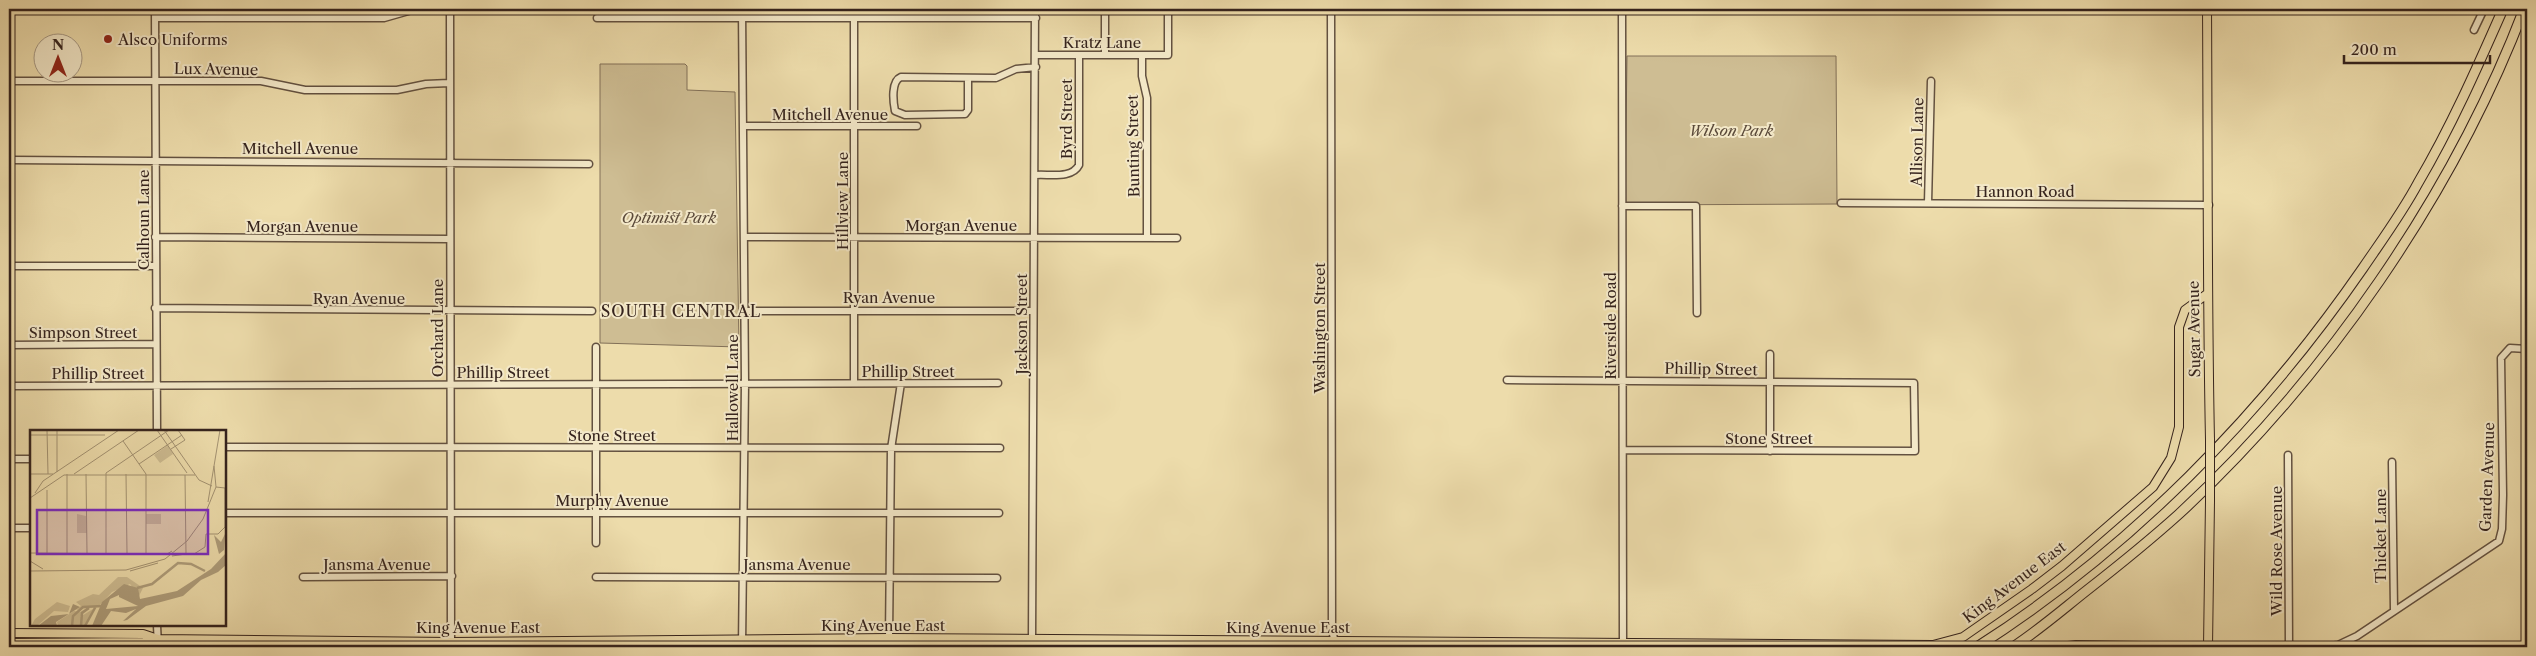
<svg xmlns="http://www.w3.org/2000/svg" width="2536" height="656" viewBox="0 0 2536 656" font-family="'Libre Caslon Text',serif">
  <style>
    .green { fill: #cebd93; stroke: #827058 }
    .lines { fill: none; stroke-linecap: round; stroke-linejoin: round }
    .stream { stroke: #7e6c55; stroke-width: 1 }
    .minor-casing { stroke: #635140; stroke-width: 9 }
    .major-casing { stroke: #35231d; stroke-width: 10 }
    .highway-casing { stroke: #35231d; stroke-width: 11 }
    .minor { stroke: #f3e8c8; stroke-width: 6 }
    .major { stroke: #eddcab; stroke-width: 8 }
    .highway { stroke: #eddcab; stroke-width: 9 }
    .major-bridge-casing { stroke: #35231d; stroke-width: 10; stroke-linecap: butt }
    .major-bridge { stroke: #eddcab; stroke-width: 8 }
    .poi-dot { fill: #8f2418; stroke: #f3e8c8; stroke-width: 2 }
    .labels { text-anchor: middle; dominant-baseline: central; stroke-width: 4; stroke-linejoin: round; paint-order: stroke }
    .poi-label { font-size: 15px; fill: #35231d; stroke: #f3e8c8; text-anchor: start }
    .street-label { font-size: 15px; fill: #35231d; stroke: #f3e8c8 }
    .park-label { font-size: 15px; font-style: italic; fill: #5b4a3a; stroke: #f3e8c8 }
    .neighbourhood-label { font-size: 16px; letter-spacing: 1px; fill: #35231d; stroke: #f3e8c8 }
    .inset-river { fill: none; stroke: #ae9d7b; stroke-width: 2.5 }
    .inset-road { fill: none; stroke: #a39272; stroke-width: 1 }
    .view { fill: #7b2cbf; fill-opacity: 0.15; stroke: #7b2cbf; stroke-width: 2.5 }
    .inset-edge { fill: none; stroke: #35231d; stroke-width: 2.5 }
  </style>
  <rect width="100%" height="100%" fill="#eddcab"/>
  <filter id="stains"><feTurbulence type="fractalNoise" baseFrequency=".004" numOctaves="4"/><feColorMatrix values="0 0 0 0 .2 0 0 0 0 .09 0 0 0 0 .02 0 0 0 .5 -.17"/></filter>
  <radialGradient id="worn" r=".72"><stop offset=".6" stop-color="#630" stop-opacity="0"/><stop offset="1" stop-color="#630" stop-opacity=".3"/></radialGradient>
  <path class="green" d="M1627 56H1836L1837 204 1625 205Z
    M600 64H685L687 66V90L735 92 739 347 600 343Z"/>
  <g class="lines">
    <path class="stream" d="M1235 9H1236"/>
    <defs>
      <path id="minor" d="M155 9 157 431
        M450 9 451 647
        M1105 9V55
        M1331 9 1332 630 1336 647
        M1622 9 1623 644
        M155 18H384L412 10H450
        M597 18H1036
        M2474 30 2484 9
        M1036 55H1168V9
        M1142 55V76L1147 98V238
        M968 78V110L965 114 905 115 895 111C893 101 891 81 901 77L996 78 1016 69 1036 67
        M10 81H261L305 90H397L426 84 449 83
        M744 126H917
        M11 160 589 164
        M1036 175C1050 174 1072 179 1079 165V55
        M1841 203 2209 205
        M1928 203 1931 81
        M1622 206H1696L1697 313
        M155 237 449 239
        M744 237 1177 238
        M155 308 592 311
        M745 311H1033
        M9 345 156 344
        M596 347V543
        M1770 354V451
        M1507 380 1914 383 1915 451 1624 450
        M854 383V18
        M9 386 998 383
        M225 447 1000 448
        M2288 455 2289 647
        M9 459H31
        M2392 462 2394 610
        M225 513H999
        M9 528H31
        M9 560V266H155
        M303 577 452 576
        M596 577 997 578
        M157 625 158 647
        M889 638 891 449 901 383
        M1032 639 1035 9
        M742 647 745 383 742 9
        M1036 647V639
        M2206 647H2268
        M2323 647 2338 645 2357 636 2499 541 2502 529 2503 495 2501 358 2510 348 2527 349"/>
      <path id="major" d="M2207 9C2208 152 2207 296 2210 440
        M9 633 143 634 158 639 451 642 889 638 1933 645 1963 637 2032 589 2062 566 2153 487 2171 458 2179 427V327L2185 310 2207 294
        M9 643 148 642 158 639
        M2060 647 2076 645 2208 647 2210 501"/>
      <path id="highway" d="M1977 647C2130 549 2260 417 2363 268 2382 240 2402 213 2418 183 2451 127 2477 68 2503 9
        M2013 647C2039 630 2062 610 2086 591 2118 566 2149 541 2179 514 2325 379 2453 195 2524 9"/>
    </defs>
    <use href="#minor" class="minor-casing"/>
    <use href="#major" class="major-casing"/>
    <use href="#highway" class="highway-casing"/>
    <use href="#minor" class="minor"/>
    <use href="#major" class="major"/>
    <use href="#highway" class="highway"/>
    <defs>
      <path id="major-bridge" d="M2210 440V501"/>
    </defs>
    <use href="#major-bridge" class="major-bridge-casing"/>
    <use href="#major-bridge" class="major-bridge"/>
  </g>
  <circle class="poi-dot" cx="108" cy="39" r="5"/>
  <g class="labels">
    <g class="poi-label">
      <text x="118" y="39">Alsco Uniforms</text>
    </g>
    <g class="street-label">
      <text x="1102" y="42">Kratz Lane</text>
      <text transform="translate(216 69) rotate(1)">Lux Avenue</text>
      <text x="830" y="114">Mitchell Avenue</text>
      <text transform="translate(1066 119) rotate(-90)">Byrd Street</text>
      <text transform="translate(1917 142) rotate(-89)">Allison Lane</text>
      <text transform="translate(1133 146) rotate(-91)">Bunting Street</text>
      <text x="300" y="148">Mitchell Avenue</text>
      <text x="2025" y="191">Hannon Road</text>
      <text transform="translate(842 201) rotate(-90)">Hillview Lane</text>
      <text transform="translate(143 220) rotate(-90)">Calhoun Lane</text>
      <text x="961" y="225">Morgan Avenue</text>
      <text x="302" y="226">Morgan Avenue</text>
      <text x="889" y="297">Ryan Avenue</text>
      <text x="359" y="298">Ryan Avenue</text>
      <text transform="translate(1021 324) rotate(-90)">Jackson Street</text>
      <text transform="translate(1610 326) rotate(-90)">Riverside Road</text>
      <text transform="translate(437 328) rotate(-90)">Orchard Lane</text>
      <text transform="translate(1319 328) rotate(-90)">Washington Street</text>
      <text transform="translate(2194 329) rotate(-91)">Sugar Avenue</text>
      <text x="83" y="332">Simpson Street</text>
      <text transform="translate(1711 369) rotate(1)">Phillip Street</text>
      <text x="908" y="371">Phillip Street</text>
      <text x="503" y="372">Phillip Street</text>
      <text x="98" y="373">Phillip Street</text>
      <text transform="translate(732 388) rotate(-90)">Hallowell Lane</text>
      <text x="612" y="435">Stone Street</text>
      <text x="1769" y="438">Stone Street</text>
      <text transform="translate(2487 477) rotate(-88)">Garden Avenue</text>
      <text x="612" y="500">Murphy Avenue</text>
      <text transform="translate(2380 536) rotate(-90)">Thicket Lane</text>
      <text transform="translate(2276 551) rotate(-90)">Wild Rose Avenue</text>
      <text x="377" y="564">Jansma Avenue</text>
      <text x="797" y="564">Jansma Avenue</text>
      <text transform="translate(2014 582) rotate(-37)">King Avenue East</text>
      <text x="883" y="625">King Avenue East</text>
      <text x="478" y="627">King Avenue East</text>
      <text x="1288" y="627">King Avenue East</text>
    </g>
    <g class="park-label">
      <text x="1731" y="130">Wilson Park</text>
      <text x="669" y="217">Optimist Park</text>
    </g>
    <g class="neighbourhood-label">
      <text x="681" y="311">SOUTH CENTRAL</text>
    </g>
  </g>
  <g transform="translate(30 430)">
    <rect width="196" height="196" fill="#eddcab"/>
    <path d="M138 15 143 24 130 33 124 25ZM47 84 56 86 57 103H47ZM116 84H131V94H116ZM88 147H97L113 158 109 166 100 154 82 162 70 175 46 180 51 176 46 172 63 164 69 165ZM27 172 40 176 38 182 24 181 7 196H1L5 189ZM60 176 50 187 63 179 56 196H28L27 192 44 181 50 182Z" fill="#cebd93"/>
    <path d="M195 104 194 120 189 124 184 105 191 112ZM196 123V135L188 142 171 150 153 166 116 176 97 190 93 191 106 179 96 183 81 181 71 196H62L72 172 94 154 108 158 110 169 147 161 181 139ZM89 165V167L108 176 76 179 80 169ZM43 174 50 177 26 192 27 196H8L21 186 39 184Z" fill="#ae9d7b" fill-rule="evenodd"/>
    <path class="inset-river" d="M107 158 122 154 148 133 161 134 175 141M42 196 43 186 53 177 73 176M51 196 52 183 59 178M55 196 66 176"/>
    <path class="inset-road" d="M17 0 18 44M27 0V42M127 0 157 43M134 0 169 50 182 56M0 5H75M93 11 116 44V123M141 19 155 10 148 0M109 34 152 5M0 44H23M37 44V123M44 44 109 0M56 44 57 123M96 44 97 123M17 60V123M5 63 13 51 89 0M0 68 34 45H165M178 72 190 0M0 123 137 124 142 121M76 123V43L139 0M156 124H164L175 117 176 104H188L195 97V58L186 57M142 126 156 124 155 45M0 131 13 139M0 141 96 140 135 129 157 111 173 89 186 57 184 36M100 141 128 133"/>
    <path class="view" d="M7 80H178V124H7Z"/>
    <rect width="196" height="196" class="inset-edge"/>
  </g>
  <rect width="2536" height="656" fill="none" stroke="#eddcab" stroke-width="30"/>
  <rect x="10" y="10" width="2516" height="636" fill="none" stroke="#35231d" stroke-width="2.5"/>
  <rect x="15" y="15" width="2506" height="626" fill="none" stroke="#35231d"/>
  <g transform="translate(58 58)"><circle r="24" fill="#f3e8c8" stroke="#a79984"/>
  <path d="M0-4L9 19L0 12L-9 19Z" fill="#8f2418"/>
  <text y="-8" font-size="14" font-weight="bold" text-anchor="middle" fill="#35231d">N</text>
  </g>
  <path d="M2344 55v8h146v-8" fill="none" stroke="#35231d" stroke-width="2.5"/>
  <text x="2351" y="55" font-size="15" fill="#35231d" stroke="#f3e8c8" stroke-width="4" paint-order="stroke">200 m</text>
  <rect width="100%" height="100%" filter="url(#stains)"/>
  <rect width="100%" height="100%" fill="url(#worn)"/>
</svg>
